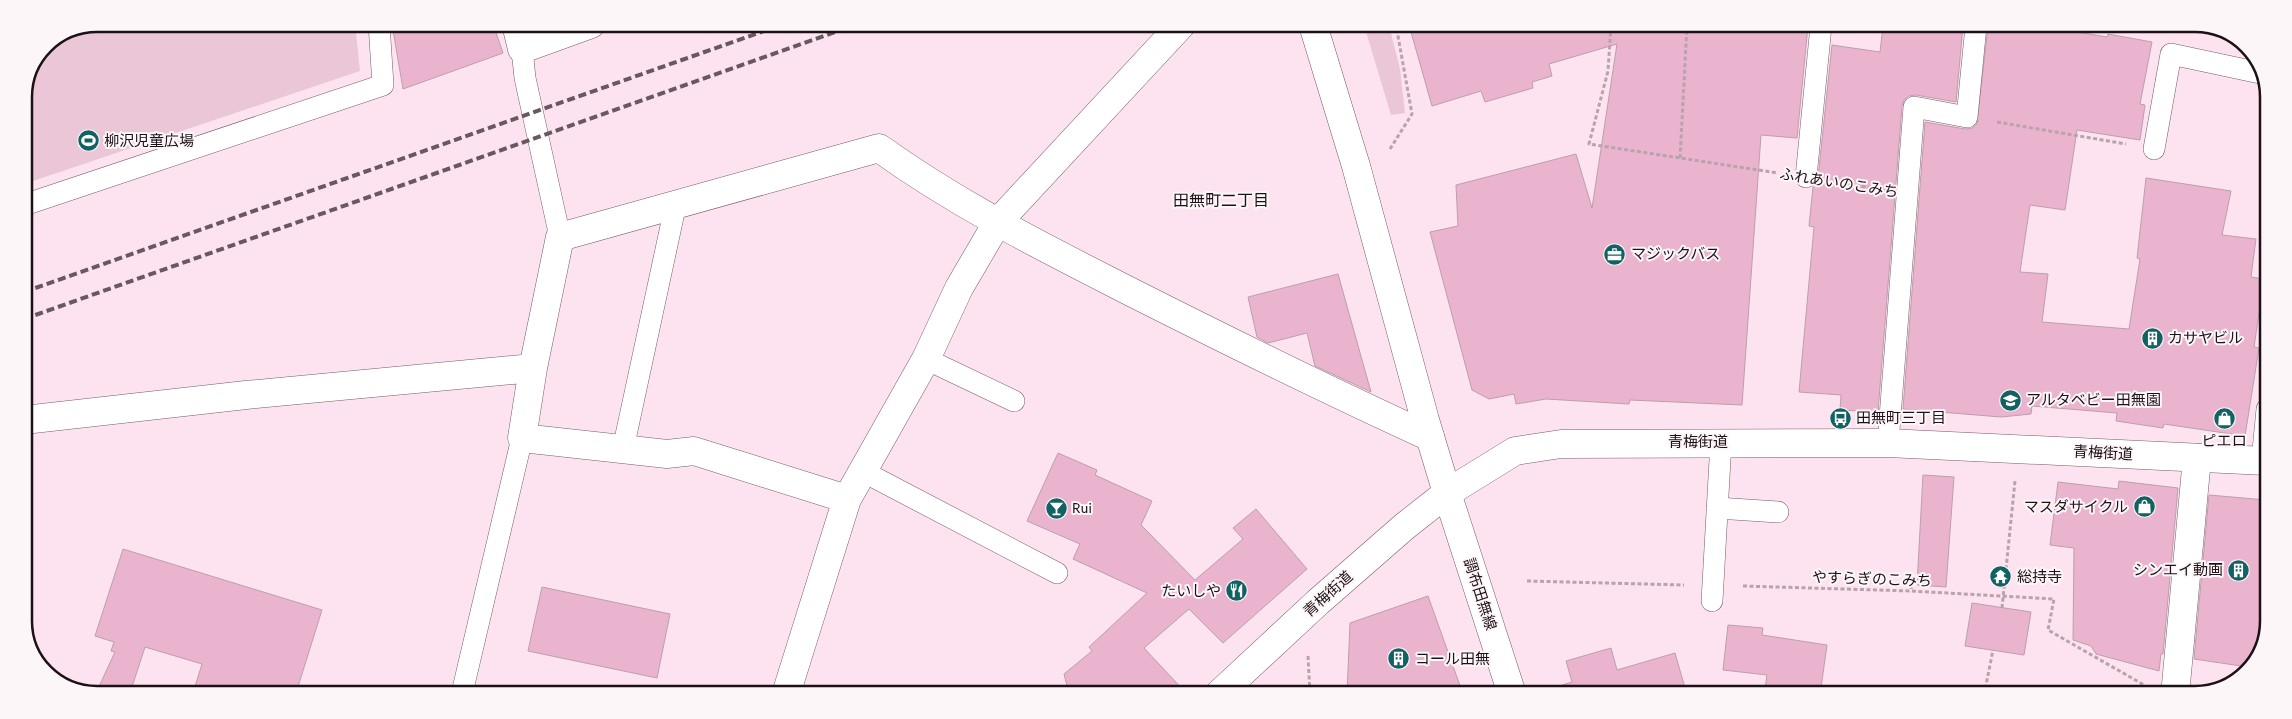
<svg xmlns="http://www.w3.org/2000/svg" width="2292" height="719" viewBox="0 0 2292 719" font-family="Jost,'Noto Sans JP',sans-serif">
  <style>
    .green { fill: #eac6d7 }
    .building { fill: #eab4ce; stroke: #bd9eac }
    .lines { fill: none; stroke-linecap: round; stroke-linejoin: round }
    .service-casing { stroke: #775b68; stroke-width: 22 }
    .minor-casing { stroke: #775b68; stroke-width: 29 }
    .tertiary-casing { stroke: #775b68; stroke-width: 29 }
    .primary-casing { stroke: #775b68; stroke-width: 29 }
    .path { stroke: #b8a3ad; stroke-width: 3; stroke-dasharray: 4 2.5; stroke-linecap: butt }
    .service { stroke: #fff; stroke-width: 21 }
    .minor { stroke: #fff; stroke-width: 28 }
    .tertiary { stroke: #fff; stroke-width: 28 }
    .primary { stroke: #fff; stroke-width: 28 }
    .rail { stroke: #685860; stroke-width: 4; stroke-dasharray: 8 4; stroke-linecap: butt }
    .labels { text-anchor: middle; dominant-baseline: central; stroke-width: 4; stroke-linejoin: round; paint-order: stroke }
    .poi-label { font-size: 15px; fill: #1c1117; stroke: #fdf6f9; text-anchor: start }
    .street-label { font-size: 15px; fill: #1c1117; stroke: #fdf6f9 }
    .neighbourhood-label { font-size: 16px; fill: #1c1117; stroke: #fdf6f9 }
    .rim { fill: none; stroke: #1c1117; stroke-width: 2.5 }
  </style>
  <rect width="100%" height="100%" fill="#fde3ef"/>
  <path class="green" d="M98 24H355L360 71 24 184V98L46 45Z
    M1364 25H1389L1400 69 1405 113 1391 115Z"/>
  <path class="building" d="M392 24H493L503 53 403 89Z
    M1409 25 1652 26 1696 32 1697 26H1808L1797 138 1761 135 1742 405 1630 400 1629 404 1546 399 1516 404 1514 394 1489 399 1472 390 1430 232 1458 226 1456 185 1576 154 1592 208 1617 44 1549 64 1552 76 1532 82 1533 88 1485 102 1481 91 1432 106Z
    M1883 26H1963L1956 102 1916 95 1909 96 1904 100 1902 106 1878 412 1840 410 1841 395 1799 392 1814 227 1809 226 1813 187 1818 178 1832 45 1880 52Z
    M1988 26H2043L2107 37 2108 34 2152 42 2140 104 2145 105 2140 140 2077 130 2065 210 2030 205 2020 272 2048 274 2042 322 2129 329 2140 259 2137 258 2146 178 2231 191 2222 235 2256 239 2251 277 2264 279 2254 347 2259 348 2245 436 2164 424 2163 428 2116 421 2117 413 2032 406 2031 414 2001 417 1903 409 1925 122 1965 129 1972 128 1977 124Z
    M1338 274 1371 392 1315 366 1307 333 1268 343 1257 337 1248 297Z
    M1058 453 1097 470 1095 475 1152 501 1141 525 1195 580 1243 539 1233 528 1256 509 1307 569 1223 643 1189 609 1144 648 1187 694H1069L1064 674 1092 651 1089 647 1147 593 1073 559 1080 544 1027 521Z
    M1923 475 1954 477 1946 587 1917 585Z
    M2119 481 2178 488 2163 654H2161L2159 671 2096 654 2091 646 2073 640 2074 548 2050 545 2058 482 2118 489Z
    M2209 495 2266 500V641L2248 667 2194 659Z
    M123 549 322 610 296 693H193L202 664 145 647 130 693H96L115 652 111 651 114 642 95 636Z
    M542 587 670 614 657 678 528 651Z
    M1428 596 1463 694H1347L1350 623Z
    M1972 603 2031 612 2024 655 1965 646Z
    M1728 625 1763 628 1762 635 1827 645 1820 695H1764L1767 675 1723 670Z
    M1611 648 1617 670 1675 653 1687 695 1560 694 1559 686 1572 682 1566 661Z"/>
  <g class="lines">
    <defs>
      <path id="service" d="M522 49 525 78 560 237
        M2154 149 2171 54 2260 73
        M1806 177 1821 26
        M24 205 383 85 379 24
        M926 359 1014 401
        M1888 443 1914 107 1967 117 1976 26
        M623 449 676 203
        M2262 461 2267 409
        M864 472 1057 573
        M1717 508 1778 512
        M1712 601 1721 442
        M462 693 522 438"/>
      <path id="minor" d="M516 24 522 49 591 24
        M24 420 246 395 533 368
        M847 499 694 451 667 454 522 438 533 368 560 237 879 148C960 206 1043 247 1131 292 1230 342 1329 391 1430 437
        M786 694 847 499 926 359 959 288 997 223 1181 25
        M2175 695 2197 458"/>
      <path id="tertiary" d="M1313 25 1356 166 1425 420 1447 493"/>
      <path id="primary" d="M1447 493 1512 694
        M1219 694 1318 602 1405 526 1447 493 1515 451 1561 444 1888 443 2266 461"/>
    </defs>
    <use href="#service" class="service-casing"/>
    <use href="#minor" class="minor-casing"/>
    <use href="#tertiary" class="tertiary-casing"/>
    <use href="#primary" class="primary-casing"/>
    <path class="path" d="M1611 26 1608 71 1589 144 1778 173
      M1997 122 2126 144
      M1390 149 1412 114 1396 25
      M1680 158 1687 26
      M1836 182 1879 189
      M1904 578 1911 579V591
      M1527 581 1684 585
      M1743 586 1911 591 2054 599 2048 630 2144 685
      M2002 608 2015 481
      M1308 656 1310 694
      M1984 695 1993 650"/>
    <use href="#service" class="service"/>
    <use href="#minor" class="minor"/>
    <use href="#tertiary" class="tertiary"/>
    <use href="#primary" class="primary"/>
    <path class="rail" d="M24 292 781 25
      M24 319 855 25"/>
  </g>
  <defs>
    <symbol id="stadium-disc" viewBox="-11 -11 22 22"><circle r="9.5" fill="#116265" stroke="#fdf6f9"/><path d="M0-5a6.5 5 0 1 0 0 10a6.5 5 0 1 0 0-10ZM-3.5-1.8h7v3.6h-7Z" fill="#fff"/></symbol>
    <symbol id="office-disc" viewBox="-11 -11 22 22"><circle r="9.5" fill="#116265" stroke="#fdf6f9"/><path d="M-6-3h4V-5.5h4V-3h4V5H-6ZM-1-4.5V-3h2v-1.5ZM-6 0V1H6V0Z" fill="#fff"/></symbol>
    <symbol id="building-disc" viewBox="-11 -11 22 22"><circle r="9.5" fill="#116265" stroke="#fdf6f9"/><path d="M-4-6H4V6H1V3H-1V6H-4ZM-2.5-4.3h1.7v1.8h-1.7ZM.8-4.3h1.7v1.8H.8ZM-2.5-1h1.7V.8h-1.7ZM.8-1h1.7V.8H.8Z" fill="#fff"/></symbol>
    <symbol id="school-disc" viewBox="-11 -11 22 22"><circle r="9.5" fill="#116265" stroke="#fdf6f9"/><path d="M0-5L7-2L0 1L-7-2ZM-4 1L0 2.5L4 1V4Q0 6-4 4Z" fill="#fff"/></symbol>
    <symbol id="bus-disc" viewBox="-11 -11 22 22"><circle r="9.5" fill="#116265" stroke="#fdf6f9"/><path d="M-5-6H5V4H4V6H2V4H-2V6H-4V4H-5ZM-3.5-4V0h7V-4ZM-3.5 1.2v1.5H-2V1.2ZM2 1.2v1.5H3.5V1.2Z" fill="#fff"/></symbol>
    <symbol id="shop-disc" viewBox="-11 -11 22 22"><circle r="9.5" fill="#116265" stroke="#fdf6f9"/><path d="M-5-2.5h2.3a2.7 3.5 0 0 1 5.4 0H5L5.5 6h-11ZM-1.5-2.5h3a1.5 2.3 0 0 0-3 0Z" fill="#fff"/></symbol>
    <symbol id="bar-disc" viewBox="-11 -11 22 22"><circle r="9.5" fill="#116265" stroke="#fdf6f9"/><path d="M-6-5H6L.8 .8V4.5H3.5V6h-7V4.5H-.8V.8Z" fill="#fff"/></symbol>
    <symbol id="temple-disc" viewBox="-11 -11 22 22"><circle r="9.5" fill="#116265" stroke="#fdf6f9"/><path d="M0-6L5-2H3V0L6.5 2.5H4V6H1.5V3h-3V6H-4V2.5H-6.5L-3 0V-2H-5Z" fill="#fff"/></symbol>
    <symbol id="restaurant-disc" viewBox="-11 -11 22 22"><circle r="9.5" fill="#116265" stroke="#fdf6f9"/><path d="M-5-6h1v4h1v-4h1v4h1v-4h1v5L-1.5 .5V6h-2V.5L-5-1ZM5-6V6H3V1.5H1.5Q1.5-4 5-6Z" fill="#fff"/></symbol>
  </defs>
  <g fill-rule="evenodd">
    <use href="#stadium-disc" x="76" y="128" width="25" height="25"/>
    <use href="#office-disc" x="1602" y="242" width="25" height="25"/>
    <use href="#building-disc" x="2140" y="326" width="25" height="25"/>
    <use href="#school-disc" x="1998" y="388" width="25" height="25"/>
    <use href="#bus-disc" x="1828" y="406" width="25" height="25"/>
    <use href="#shop-disc" x="2212" y="406" width="25" height="25"/>
    <use href="#shop-disc" x="2132" y="494" width="25" height="25"/>
    <use href="#bar-disc" x="1044" y="496" width="25" height="25"/>
    <use href="#building-disc" x="2226" y="558" width="25" height="25"/>
    <use href="#temple-disc" x="1988" y="564" width="25" height="25"/>
    <use href="#restaurant-disc" x="1224" y="578" width="25" height="25"/>
    <use href="#building-disc" x="1386" y="646" width="25" height="25"/>
  </g>
  <g class="labels">
    <g class="poi-label">
      <text x="104" y="141">柳沢児童広場</text>
      <text x="1631" y="254">マジックバス</text>
      <text x="2168" y="338">カサヤビル</text>
      <text x="2026" y="400">アルタベビー田無園</text>
      <text x="1856" y="418">田無町三丁目</text>
      <text x="2224" y="441" text-anchor="middle">ピエロ</text>
      <text x="2128" y="507" text-anchor="end">マスダサイクル</text>
      <text x="1072" y="508">Rui</text>
      <text x="2223" y="570" text-anchor="end">シンエイ動画</text>
      <text x="2017" y="577">総持寺</text>
      <text x="1221" y="591" text-anchor="end">たいしや</text>
      <text x="1415" y="659">コール田無</text>
    </g>
    <g class="street-label">
      <text transform="translate(1839 183) rotate(9)">ふれあいのこみち</text>
      <text x="1698" y="442">青梅街道</text>
      <text transform="translate(2103 453) rotate(3)">青梅街道</text>
      <text transform="translate(1872 579) rotate(2)">やすらぎのこみち</text>
      <text transform="translate(1328 594) rotate(-42)">青梅街道</text>
      <text transform="translate(1480 594) rotate(72)">調布田無線</text>
    </g>
    <g class="neighbourhood-label">
      <text x="1221" y="200">田無町二丁目</text>
    </g>
  </g>
  <path d="M0 0H2292V719H0ZM97 32H2195A65 65 0 0 1 2260 97V621A65 65 0 0 1 2195 686H97A65 65 0 0 1 32 621V97A65 65 0 0 1 97 32Z" fill="#fdf6f9" fill-rule="evenodd"/>
  <path class="rim" d="M97 32H2195A65 65 0 0 1 2260 97V621A65 65 0 0 1 2195 686H97A65 65 0 0 1 32 621V97A65 65 0 0 1 97 32Z"/>
</svg>
